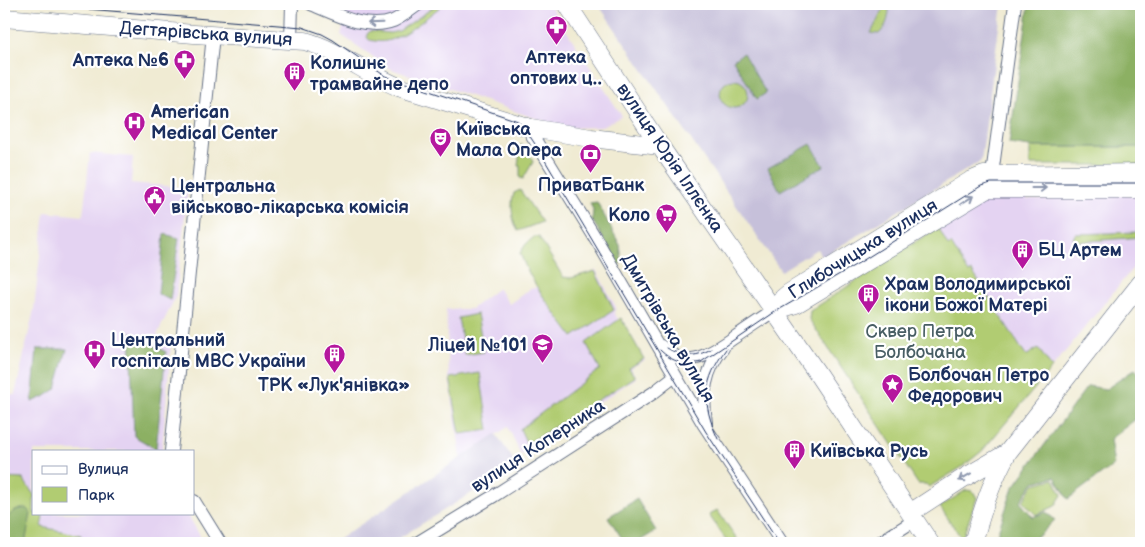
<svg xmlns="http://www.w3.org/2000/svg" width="1145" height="547" viewBox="0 0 1145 547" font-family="'Balsamiq Sans',sans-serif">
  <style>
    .built { fill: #e4d3f2 }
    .industrial { fill: #c6c0da }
    .green { fill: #b1cc72; stroke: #667e68 }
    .forest { fill: #8cb064; stroke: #547061 }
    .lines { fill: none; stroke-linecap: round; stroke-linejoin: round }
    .street-casing { stroke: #667187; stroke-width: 14 }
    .secondary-casing { stroke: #667187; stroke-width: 19 }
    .street { stroke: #fff; stroke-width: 12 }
    .secondary { stroke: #fff; stroke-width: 18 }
    .tram { stroke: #1b2f5e; stroke-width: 1 }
    .oneway { stroke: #8d97ae }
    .labels { text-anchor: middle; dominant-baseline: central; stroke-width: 4.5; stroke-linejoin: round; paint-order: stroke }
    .street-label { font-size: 18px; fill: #1b2f5e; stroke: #fff }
    .poi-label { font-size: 18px; font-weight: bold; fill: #1b2f5e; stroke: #fff; text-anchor: start }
    .park-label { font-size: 18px; fill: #485e64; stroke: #fff }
  </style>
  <rect width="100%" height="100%" fill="#fff"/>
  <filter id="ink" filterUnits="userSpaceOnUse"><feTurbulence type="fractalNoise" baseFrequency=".02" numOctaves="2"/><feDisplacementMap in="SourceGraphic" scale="10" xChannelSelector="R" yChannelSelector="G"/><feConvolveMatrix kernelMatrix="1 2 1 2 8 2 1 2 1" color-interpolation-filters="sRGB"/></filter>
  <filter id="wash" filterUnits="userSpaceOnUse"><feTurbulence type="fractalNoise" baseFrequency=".0096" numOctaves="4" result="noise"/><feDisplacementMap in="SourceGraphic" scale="20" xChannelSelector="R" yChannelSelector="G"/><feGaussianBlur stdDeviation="1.12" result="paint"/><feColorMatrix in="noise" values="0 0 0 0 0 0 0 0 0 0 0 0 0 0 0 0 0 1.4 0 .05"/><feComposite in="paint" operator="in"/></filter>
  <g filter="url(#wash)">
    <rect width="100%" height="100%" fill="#f0ebd3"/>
    <path class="built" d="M322 4H549L622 116 601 127 564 128 391 69 341 35 346 14Z
      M90 153 133 157 131 183 188 188 176 296 157 335 171 344 162 451H34V513H187L204 543H4V394L15 395 34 309 45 212 83 216Z
      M1023 194 1028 200 1056 199V194L1141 195V258L1052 368 1038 348 1026 357 972 271 969 273 951 244 948 246 938 227 985 198 996 195Z
      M596 270 616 307 614 313 618 319 621 318 645 360 631 368 636 378 521 455 508 427 461 458 449 377 446 309H471L498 288 509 304 530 289 556 282 582 277Z"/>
    <path class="industrial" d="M598 4H1002L981 161 822 257 817 249 781 271Z
      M496 434 517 465 391 543H333Z"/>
    <path class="green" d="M438 4H444C426 17 397 46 375 41 369 40 367 40 367 34L370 31 390 33 399 31Z
      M886 4H889C889 16 888 25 879 34L871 33Z
      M720 94a14 14 0 1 1 28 0a14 14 0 1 1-28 0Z
      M521 144 529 154 533 162 523 179 520 178V166H518Z
      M1030 147H1141V165H1030Z
      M520 190 542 222 518 231C512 220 510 205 514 193Z
      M938 227 948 246 951 244 969 273 972 271 1026 356 1038 348 1052 368 982 451 962 467 929 487 926 484H918L809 319 810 311Z
      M1141 232V237L1076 242 1073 239 1075 234Z
      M534 237H539L563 277 571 278 595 271 614 310 573 337C554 311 531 284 520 253L526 244Z
      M477 314 484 352 465 355 458 318Z
      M621 318 644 359 629 368 635 377 527 444 520 429 600 369 586 343Z
      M480 373 489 430 460 434 450 378Z
      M4 478 23 479 34 495V513H43L42 527 81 535 80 543H4Z
      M1054 479 1062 495 1055 506 1036 515 1023 501 1034 484Z
      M966 490 973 491 977 498 962 539 940 507Z
      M717 510 740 543H728L709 515Z"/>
    <path class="forest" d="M1029 4H1141V147H1030L1009 144Z
      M743 53 766 93 757 99 733 60Z
      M811 144 824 166 780 191 768 168Z
      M597 202 620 245 622 261 619 265 592 220 593 210 590 203Z
      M164 234 179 238 170 300 158 294Z
      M130 332 166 352 156 449 134 436Z
      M37 349H67L56 389 44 397 32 402Z
      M1135 369 1139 373 1141 372V415L1110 439 1114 465 1068 499 1055 477 1034 482 1020 502 1033 517 1046 512 1055 520 1041 534 1026 543H994L1013 488 1086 388 1088 386 1106 389Z
      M637 499 656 531 636 543H625L608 517Z
      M26 508 31 514 25 543H4C4 524 4 511 26 508Z"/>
  </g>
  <g filter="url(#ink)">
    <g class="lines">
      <defs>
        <path id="street" d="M311 4C335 14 367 31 393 21 402 17 410 10 419 4
          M291 40 292 4
          M527 127 599 244 704 425 782 543
          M991 182 1015 4
          M661 346C686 373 711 353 735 337 748 328 761 319 774 311
          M706 423C702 394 704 372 723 348
          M171 451 213 35
          M194 501 220 543
          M417 543 492 497 653 393 675 376
          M879 543 915 520"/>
        <path id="secondary" d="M567 4 660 146 817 373 930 543
          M4 18 194 34 305 41C340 51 368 75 401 88L531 128 591 138 660 146
          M774 311 783 298 789 293 970 181 984 175 1141 173
          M774 311 796 304 987 189H1141
          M910 513 962 479 1007 453
          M973 543C982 511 991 482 1008 452L1141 283"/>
      </defs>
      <use href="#street" class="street-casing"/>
      <use href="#secondary" class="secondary-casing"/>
      <use href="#street" class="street"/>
      <use href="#secondary" class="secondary"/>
      <path class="tram" d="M27 4 302 27 322 34 333 40 385 76 518 121 523 126 537 147 706 432 779 543
        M667 348C682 357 695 358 711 349
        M660 350C672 362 686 366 701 362L775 312 862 261 981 186 991 183H1141
        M718 439C701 402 703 381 726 349"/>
    </g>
    <defs><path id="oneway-shaft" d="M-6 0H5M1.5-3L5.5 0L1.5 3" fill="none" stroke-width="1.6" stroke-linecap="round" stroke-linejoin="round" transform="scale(1.25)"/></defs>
    <g class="oneway">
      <use href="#oneway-shaft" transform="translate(375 23) rotate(178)"/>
      <use href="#oneway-shaft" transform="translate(1039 188)"/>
      <use href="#oneway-shaft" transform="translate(967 200) rotate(-32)"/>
      <use href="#oneway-shaft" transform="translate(965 477) rotate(149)"/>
    </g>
  </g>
  <defs>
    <symbol id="pharmacy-pin" viewBox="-11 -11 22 30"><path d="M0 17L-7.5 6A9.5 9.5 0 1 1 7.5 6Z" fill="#b5179e" stroke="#fff"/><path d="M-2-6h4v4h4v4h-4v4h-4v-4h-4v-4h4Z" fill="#fff"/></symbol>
    <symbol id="building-pin" viewBox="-11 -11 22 30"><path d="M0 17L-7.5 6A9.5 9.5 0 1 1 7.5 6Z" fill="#b5179e" stroke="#fff"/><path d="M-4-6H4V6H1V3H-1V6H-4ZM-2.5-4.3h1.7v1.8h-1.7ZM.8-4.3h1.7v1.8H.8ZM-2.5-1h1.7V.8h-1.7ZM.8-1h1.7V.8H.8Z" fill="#fff"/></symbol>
    <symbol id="hospital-pin" viewBox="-11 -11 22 30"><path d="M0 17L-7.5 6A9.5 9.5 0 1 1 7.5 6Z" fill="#b5179e" stroke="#fff"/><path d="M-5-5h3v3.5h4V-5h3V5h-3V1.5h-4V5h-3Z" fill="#fff"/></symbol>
    <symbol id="theatre-pin" viewBox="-11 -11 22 30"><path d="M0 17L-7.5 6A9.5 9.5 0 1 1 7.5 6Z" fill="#b5179e" stroke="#fff"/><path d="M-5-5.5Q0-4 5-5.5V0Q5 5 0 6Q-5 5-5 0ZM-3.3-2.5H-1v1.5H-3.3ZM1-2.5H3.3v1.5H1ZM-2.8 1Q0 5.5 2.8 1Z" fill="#fff"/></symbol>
    <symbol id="bank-pin" viewBox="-11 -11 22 30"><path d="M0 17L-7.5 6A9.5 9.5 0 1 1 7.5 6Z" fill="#b5179e" stroke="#fff"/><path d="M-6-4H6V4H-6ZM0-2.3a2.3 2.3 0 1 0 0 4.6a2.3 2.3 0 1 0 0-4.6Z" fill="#fff"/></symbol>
    <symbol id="civic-pin" viewBox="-11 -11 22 30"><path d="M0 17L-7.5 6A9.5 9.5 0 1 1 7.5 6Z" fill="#b5179e" stroke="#fff"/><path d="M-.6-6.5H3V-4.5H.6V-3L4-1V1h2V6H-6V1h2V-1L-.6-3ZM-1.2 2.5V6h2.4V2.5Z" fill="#fff"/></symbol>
    <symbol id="supermarket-pin" viewBox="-11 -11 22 30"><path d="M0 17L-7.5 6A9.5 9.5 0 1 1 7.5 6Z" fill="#b5179e" stroke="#fff"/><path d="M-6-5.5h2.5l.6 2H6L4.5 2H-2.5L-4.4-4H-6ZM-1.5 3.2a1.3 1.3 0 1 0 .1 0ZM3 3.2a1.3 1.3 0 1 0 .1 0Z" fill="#fff"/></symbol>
    <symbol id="school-pin" viewBox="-11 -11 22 30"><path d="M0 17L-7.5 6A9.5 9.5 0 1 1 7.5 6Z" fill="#b5179e" stroke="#fff"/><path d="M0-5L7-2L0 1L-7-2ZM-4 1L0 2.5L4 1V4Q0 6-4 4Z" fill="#fff"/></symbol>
    <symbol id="sight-pin" viewBox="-11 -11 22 30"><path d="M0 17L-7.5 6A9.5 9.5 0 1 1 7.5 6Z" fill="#b5179e" stroke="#fff"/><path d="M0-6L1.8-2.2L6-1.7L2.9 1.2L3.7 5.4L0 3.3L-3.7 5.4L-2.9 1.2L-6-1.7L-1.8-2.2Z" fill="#fff"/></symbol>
  </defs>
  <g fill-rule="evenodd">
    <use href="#pharmacy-pin" x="544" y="14" width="25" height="34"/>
    <use href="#pharmacy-pin" x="172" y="48" width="25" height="34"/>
    <use href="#building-pin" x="282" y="60" width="25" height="34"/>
    <use href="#hospital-pin" x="122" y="110" width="25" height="34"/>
    <use href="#theatre-pin" x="428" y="126" width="25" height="34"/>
    <use href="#bank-pin" x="578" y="142" width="25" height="34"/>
    <use href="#civic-pin" x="142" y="184" width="25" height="34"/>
    <use href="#supermarket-pin" x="654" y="202" width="25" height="34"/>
    <use href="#building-pin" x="1010" y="238" width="25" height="34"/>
    <use href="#building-pin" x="856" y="282" width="25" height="34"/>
    <use href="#school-pin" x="530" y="332" width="25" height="34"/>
    <use href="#hospital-pin" x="82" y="338" width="25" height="34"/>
    <use href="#building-pin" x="322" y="342" width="25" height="34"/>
    <use href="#sight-pin" x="880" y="372" width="25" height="34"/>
    <use href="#building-pin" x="782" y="438" width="25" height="34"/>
  </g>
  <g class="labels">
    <g class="street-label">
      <text transform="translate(206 34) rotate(4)">Дегтярівська вулиця</text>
      <text transform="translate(670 158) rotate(56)">вулиця Юрія Іллєнка</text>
      <text transform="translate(863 249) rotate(-32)">Глибочицька вулиця</text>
      <text transform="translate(668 328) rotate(60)">Дмитрівська вулиця</text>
      <text transform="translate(538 446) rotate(-33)">вулиця Коперника</text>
    </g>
    <g class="poi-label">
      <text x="556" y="57" text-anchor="middle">Аптека<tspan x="556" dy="21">оптових ц‥</tspan></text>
      <text x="169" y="60" text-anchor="end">Аптека №6</text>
      <text x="310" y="63">Колишнє<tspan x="310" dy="21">трамвайне депо</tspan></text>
      <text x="151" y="112">American<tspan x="151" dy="21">Medical Center</tspan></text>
      <text x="456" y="129">Київська<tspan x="456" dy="21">Мала Опера</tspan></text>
      <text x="591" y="185" text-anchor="middle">ПриватБанк</text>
      <text x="171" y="186">Центральна<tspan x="171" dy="21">військово-лікарська комісія</tspan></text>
      <text x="650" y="215" text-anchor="end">Коло</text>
      <text x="1038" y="250">БЦ Артем</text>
      <text x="885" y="284">Храм Володимирської<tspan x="885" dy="21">ікони Божої Матері</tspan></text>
      <text x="111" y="340">Центральний<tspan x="111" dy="21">госпіталь МВС України</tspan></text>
      <text x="527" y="345" text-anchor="end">Ліцей №101</text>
      <text x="908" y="375">Болбочан Петро<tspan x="908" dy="21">Федорович</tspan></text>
      <text x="334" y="385" text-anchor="middle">ТРК «Лук'янівка»</text>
      <text x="810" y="451">Київська Русь</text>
    </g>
    <g class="park-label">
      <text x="920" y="331">Сквер Петра<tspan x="920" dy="21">Болбочана</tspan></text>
    </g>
  </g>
  <rect width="1145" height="547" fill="none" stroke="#fff" stroke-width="20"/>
  <rect x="32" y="450" width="162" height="65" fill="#ffffff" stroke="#a4acbf"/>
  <rect x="42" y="466" width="25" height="8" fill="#ffffff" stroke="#a4acbf"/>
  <text x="78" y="474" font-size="15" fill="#1b2f5e">Вулиця</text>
  <rect x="42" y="487" width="25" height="15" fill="#b1cc72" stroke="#a4acbf"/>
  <text x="78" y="500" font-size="15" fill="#1b2f5e">Парк</text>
</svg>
